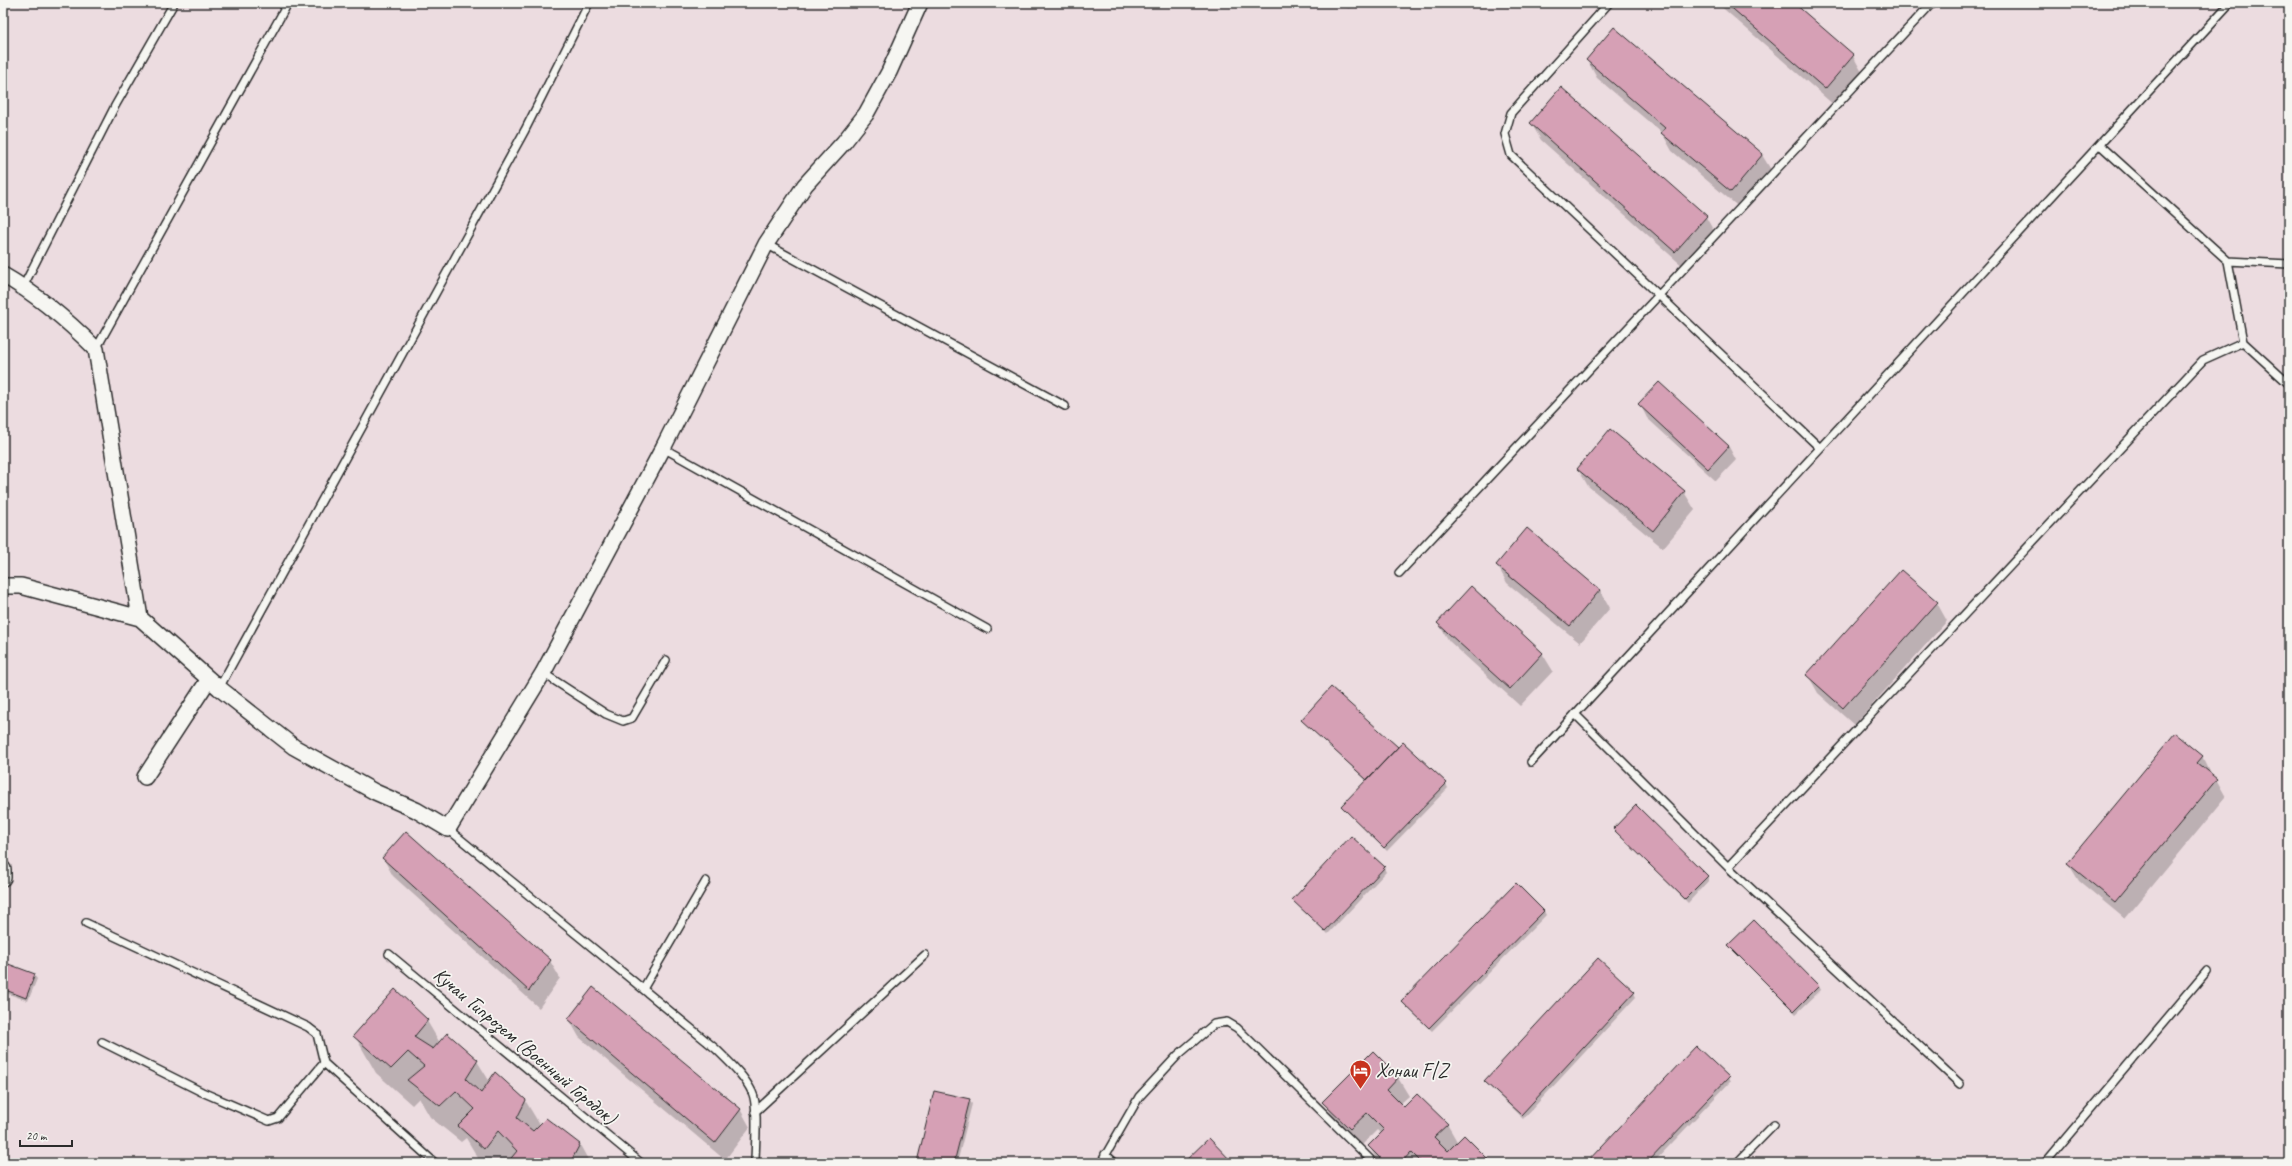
<svg xmlns="http://www.w3.org/2000/svg" width="2292" height="1166" viewBox="0 0 2292 1166" font-family="Caveat,sans-serif">
  <style>
    .shadow { fill: #0003 }
    .building { fill: #d6a0b5; stroke: #2b2b2b }
    .lines { fill: none; stroke-linecap: round; stroke-linejoin: round }
    .service-casing { stroke: #2b2b2b; stroke-width: 10 }
    .minor-casing { stroke: #2b2b2b; stroke-width: 18 }
    .service { stroke: #f6f6f2; stroke-width: 7 }
    .minor { stroke: #f6f6f2; stroke-width: 15 }
    .labels { text-anchor: middle; dominant-baseline: central; stroke-width: 3.5; stroke-linejoin: round; paint-order: stroke }
    .street-label { font-size: 20px; fill: #2b2b2b; stroke: #f6f6f2 }
    .poi-label { font-size: 20px; fill: #2b2b2b; stroke: #f6f6f2; text-anchor: start }
  </style>
  <rect width="100%" height="100%" fill="#ecdce0"/>
  <filter id="ink" filterUnits="userSpaceOnUse"><feTurbulence type="fractalNoise" baseFrequency=".025" numOctaves="2"/><feDisplacementMap in="SourceGraphic" scale="8" xChannelSelector="R" yChannelSelector="G"/><feConvolveMatrix kernelMatrix="1 2 1 2 8 2 1 2 1" color-interpolation-filters="sRGB"/></filter>
  <g filter="url(#ink)">
    <path class="shadow" d="M1334 3H1352L1350 9Z
      M1717 3H1792L1853 56 1863 74 1835 106Z
      M1614 29 1762 155 1773 173 1741 209 1672 151 1662 133 1597 78 1587 60Z
      M1531 123 1706 217 1716 235 1686 269 1541 140Z
      M1659 383 1729 447 1736 460 1716 481 1647 418 1640 404Z
      M1610 431 1684 492 1695 510 1663 548 1588 486 1578 469Z
      M1497 565 1600 590 1610 608 1580 643 1507 583Z
      M1937 603 1947 621 1854 725 1818 693 1808 675Z
      M1438 623 1542 653 1553 671 1520 706 1449 641Z
      M1331 688 1398 749 1446 784 1448 788 1387 851 1342 807 1367 781 1302 720Z
      M2202 756 2211 775 2216 779 2226 797 2125 919 2079 881 2068 863Z
      M1614 829 1707 876 1709 880 1688 903Z
      M383 858 550 961 560 978 539 1008 393 876Z
      M1384 868 1386 872 1328 934 1293 900Z
      M1544 911 1546 915 1432 1031 1405 1005 1402 1001Z
      M1729 946 1819 986 1821 990 1796 1014Z
      M3 963 34 975 37 979 28 1001 3 992Z
      M1634 993 1636 997 1523 1119 1488 1085 1485 1082Z
      M569 1019 740 1109 750 1127 725 1160 579 1037Z
      M427 1021 440 1043 477 1061 490 1082 525 1100 540 1125 580 1145 590 1163H481L466 1138 461 1142 430 1117 419 1098 412 1105 376 1073 355 1036Z
      M1373 1052 1398 1078 1409 1096 1400 1104 1404 1108 1447 1124 1458 1143 1464 1136 1491 1163H1379L1369 1146 1381 1134 1377 1130 1361 1146 1334 1119 1324 1102Z
      M3 1063 6 1067 3 1074Z
      M1728 1078 1730 1082 1653 1163H1587Z
      M969 1100 972 1104 957 1163H919L918 1161Z"/>
    <path class="building" d="M1726 3H1794L1854 55 1825 89Z
      M1614 27 1763 154 1731 192 1661 133 1665 128 1586 60Z
      M1561 87 1707 216 1675 252 1530 123Z
      M1659 382 1729 446 1708 469 1638 404Z
      M1610 429 1685 491 1653 531 1577 469Z
      M1527 528 1600 590 1570 626 1496 565Z
      M1901 570 1938 602 1843 708 1806 675Z
      M1471 586 1543 653 1510 689 1437 623Z
      M1331 687 1398 747 1367 780 1301 720Z
      M2175 733 2203 756 2197 763 2217 779 2115 902 2067 863Z
      M1403 742 1447 783 1384 848 1341 806Z
      M1636 805 1708 876 1685 899 1613 829Z
      M406 831 551 960 529 991 382 858Z
      M1351 836 1385 867 1325 931 1292 900Z
      M1516 883 1544 911 1429 1028 1401 1001Z
      M1754 920 1819 986 1794 1011 1728 945Z
      M1598 958 1635 992 1521 1115 1484 1081Z
      M3 962 35 974 26 998 3 989Z
      M593 987 741 1109 715 1143 568 1019Z
      M395 989 428 1020 414 1037 433 1049 447 1033 478 1060 466 1079 481 1093 495 1072 526 1100 517 1118 533 1131 546 1118 580 1144 570 1163H507L517 1151 498 1131 484 1149 458 1126 475 1109 456 1091 440 1106 407 1080 424 1066 408 1052 391 1069 353 1036Z
      M1696 1046 1729 1077 1647 1163H1586Z
      M1373 1051 1399 1077 1387 1090 1404 1107 1417 1094 1448 1124 1434 1137 1448 1151 1464 1135 1491 1162 1422 1163 1411 1152 1401 1163H1385L1368 1146 1384 1130 1367 1113 1350 1129 1322 1102Z
      M934 1091 970 1099 954 1163 917 1162Z
      M1209 1138 1233 1163H1183Z"/>
    <g class="lines">
      <defs>
        <path id="service" d="M1609 3 1511 113 1505 134 1511 155 1820 448
          M2100 145 2228 261 2243 342 2289 384
          M766 244 1065 406
          M2228 261 2289 264
          M23 287 115 106 174 3
          M96 349 288 3
          M663 448 987 629
          M1399 573 1932 3
          M543 673 606 714 623 721 632 718 666 660
          M219 688 525 130 589 3
          M1575 714 1728 867 1960 1084
          M1531 762 2230 3
          M448 829 716 1049C729 1062 744 1075 752 1092 759 1105 755 1147 755 1163
          M1728 867 2203 360 2243 342
          M86 923 308 1027 317 1034 324 1063 435 1163
          M389 954 641 1163
          M643 989 706 881
          M102 1042 202 1092 269 1121 278 1118 324 1063
          M755 1112 925 955
          M1105 1154 1115 1163
          M1101 1163 1139 1097 1178 1055 1214 1024 1227 1022 1237 1028 1374 1163
          M1737 1163 1774 1125
          M2045 1163 2207 971"/>
        <path id="minor" d="M3 275C38 295 68 321 96 349L140 618
          M3 586H21L140 618 219 688 294 747 375 792 416 810 448 829 543 673 663 448 766 244 805 185 844 142 866 114 889 72 920 3
          M145 777 209 679
          M3 869V878"/>
      </defs>
      <use href="#service" class="service-casing"/>
      <use href="#minor" class="minor-casing"/>
      <use href="#service" class="service"/>
      <use href="#minor" class="minor"/>
    </g>
  </g>
  <defs>
    <symbol id="hotel-pin" viewBox="-11 -11 22 30"><path d="M0 17L-7.5 6A9.5 9.5 0 1 1 7.5 6Z" fill="#c8321e" stroke="#f6f6f2"/><path d="M-6-4.5h1.5V1H6V5H4.5V3h-9V5H-6ZM-4 0a1.8 1.8 0 1 1 3.6 0ZM.5 0V-2.5h3Q6-2.5 6 0Z" fill="#fff"/></symbol>
  </defs>
  <g fill-rule="evenodd">
    <use href="#hotel-pin" x="1348" y="1058" width="25" height="34"/>
  </g>
  <g class="labels">
    <g class="street-label">
      <text transform="translate(525 1046) rotate(40)">Кучаи Гипрозем (Военный Городок)</text>
    </g>
    <g class="poi-label">
      <text x="1376" y="1070">Хонаи F|Z</text>
    </g>
  </g>
  <rect width="2292" height="1166" fill="none" stroke="#f6f6f2" stroke-width="16"/>
  <rect x="8" y="8" width="2276" height="1150" fill="none" stroke="#2b2b2b" stroke-width="1.5" filter="url(#ink)"/>
  <path d="M20 1140v6h52v-6" fill="none" stroke="#2b2b2b" stroke-width="2"/>
  <text x="26" y="1140" font-size="12" fill="#2b2b2b" stroke="#f6f6f2" stroke-width="3" paint-order="stroke">20 m</text>
</svg>
